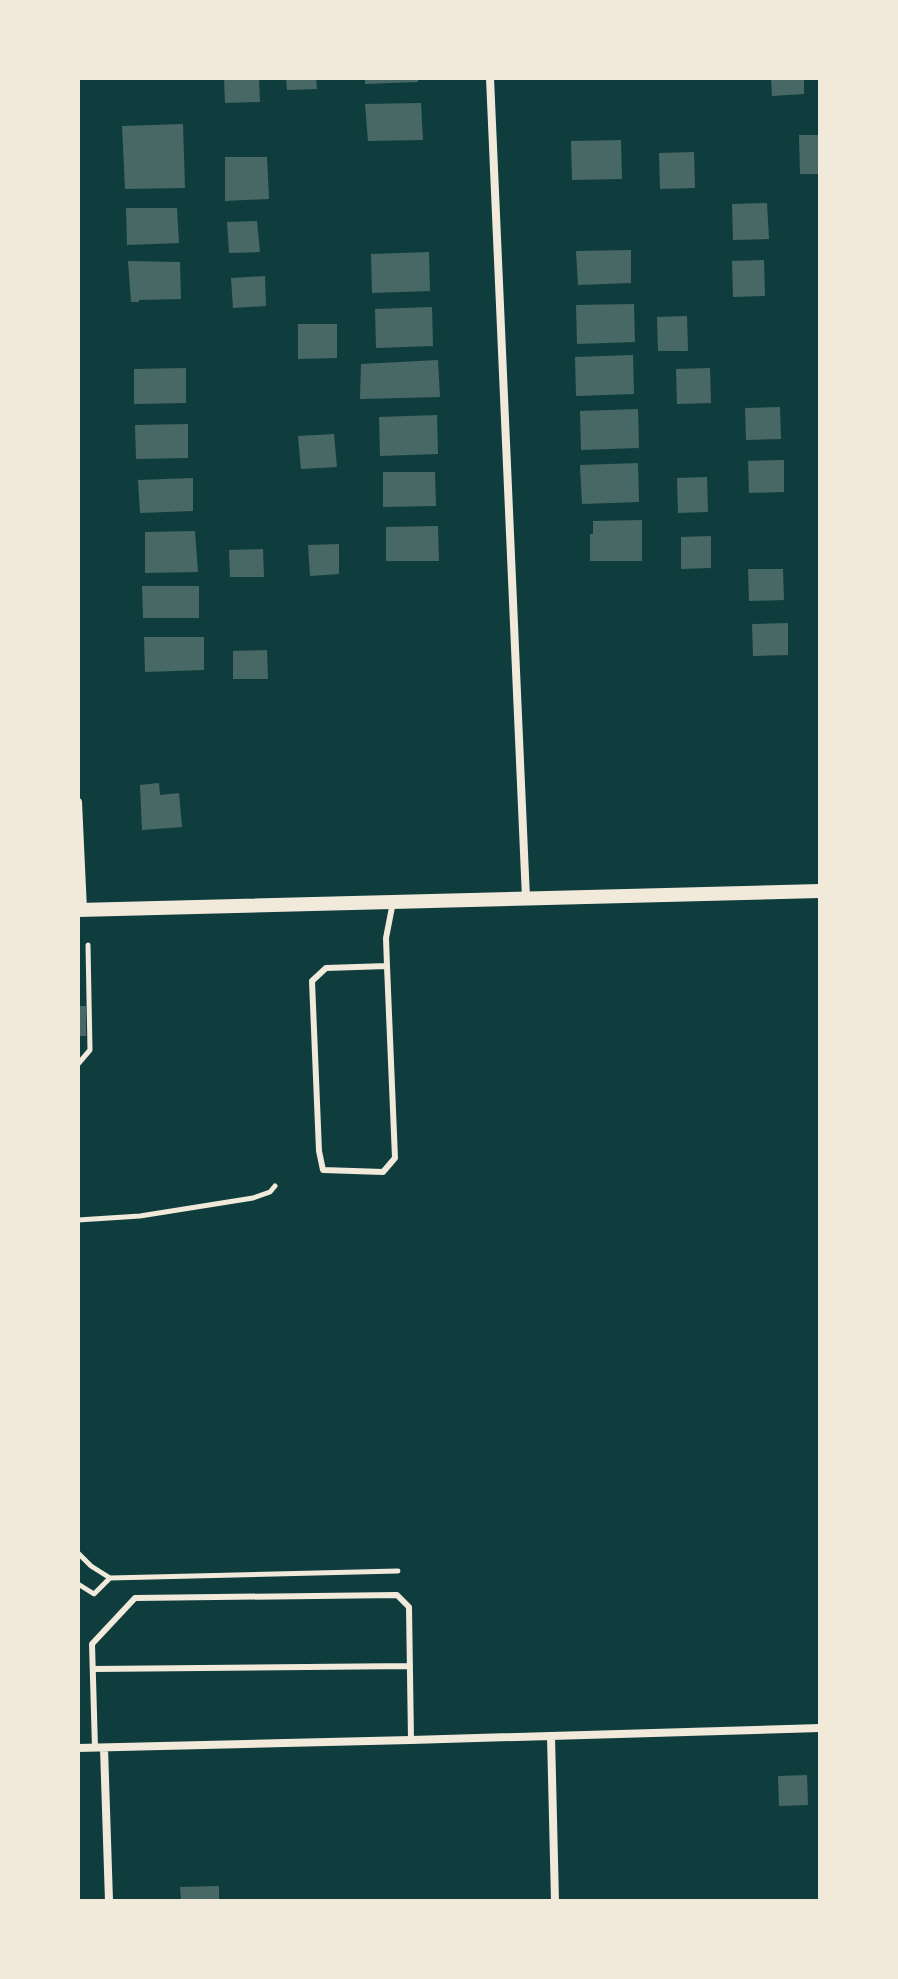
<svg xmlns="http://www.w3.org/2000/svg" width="898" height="1979" viewBox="0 0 898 1979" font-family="Poppins,sans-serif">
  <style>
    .building { fill: #486865 }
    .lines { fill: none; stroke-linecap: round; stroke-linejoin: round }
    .path { stroke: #f1e9da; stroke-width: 5 }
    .service { stroke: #f1e9da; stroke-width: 6 }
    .minor { stroke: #f1e9da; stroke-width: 8 }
    .tertiary { stroke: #f1e9da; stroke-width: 14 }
  </style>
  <rect width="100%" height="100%" fill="#0f3d3e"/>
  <path class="building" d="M224 78H259L260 102 225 103Z
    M286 78H316L317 89 287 90Z
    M365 78H418V82L365 84Z
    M771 78H804V94L772 96Z
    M421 103 423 140 368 141 365 104Z
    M183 124 185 188 125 189 122 126Z
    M799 135H820V174H800Z
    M621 140 622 179 572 180 571 141Z
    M694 152 695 188 660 189 659 153Z
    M225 157H267L269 199 225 201Z
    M767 203 769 239 733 240 732 204Z
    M126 208H177L179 243 127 245Z
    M257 221 260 252 229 253 227 222Z
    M631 250V283L578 285 576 251Z
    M429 252 430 291 372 293 371 254Z
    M764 260 765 296 733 297 732 261Z
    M128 261 180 262 181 299 139 300V302H131Z
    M265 276 266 306 233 308 231 278Z
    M634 304 635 342 577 344 576 305Z
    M432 307 433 346 376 348 375 309Z
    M687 316 688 351H658L657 317Z
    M298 324H337V358L298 359Z
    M633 355 634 394 576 396 575 357Z
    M438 360 440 397 360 399 361 364Z
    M186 368V403L134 404V369Z
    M710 368 711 403 677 404 676 369Z
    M780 407 781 439 746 440 745 408Z
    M638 409 639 448 581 450 580 411Z
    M437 415 438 454 380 456 379 417Z
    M188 424V458L136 459 135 425Z
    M334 434 337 467 301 469 298 436Z
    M784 460V492L749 493 748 461Z
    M638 463 639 502 582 504 580 465Z
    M383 472H435L436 506 383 507Z
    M707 477 708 512 678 513 677 478Z
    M193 478V511L140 513 138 480Z
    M642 520V561H590V534H593V521Z
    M438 526 439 561H386V527Z
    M195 531 198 572 145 573V532Z
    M711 536V568L681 569V537Z
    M339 544V574L310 576 308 545Z
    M263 549 264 577H230L229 550Z
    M748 569H783L784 600 749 601Z
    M142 586H199V618H143Z
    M788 623V655L753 656 752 624Z
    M144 637H204V670L145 672Z
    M267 650 268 679H233V651Z
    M159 783 160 795 179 793 182 827 142 830 140 785Z
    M78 1006H86V1036H78Z
    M807 1775 808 1805 779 1806 778 1776Z
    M219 1886V1901H181L180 1887Z"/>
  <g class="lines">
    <path class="path" d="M78 1064 90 1050 88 945
      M78 1220 140 1216 253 1198 270 1192 275 1186
      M78 1553 91 1566 110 1578
      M78 1584 94 1594 110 1578 398 1571"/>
    <path class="service" d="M387 966 326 968 312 981 319 1151 323 1170 383 1172 395 1158 387 966 386 938 393 902
      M93 1669 410 1666
      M95 1748 92 1644 135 1598 397 1595 409 1607 411 1740"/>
    <path class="minor" d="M490 78 526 898
      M78 802 83 910
      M551 1736 555 1901
      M78 1748 411 1740 820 1728
      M104 1748 109 1901"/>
    <path class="tertiary" d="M78 910 820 891"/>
  </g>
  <rect width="898" height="1979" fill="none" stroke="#f1e9da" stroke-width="160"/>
</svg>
